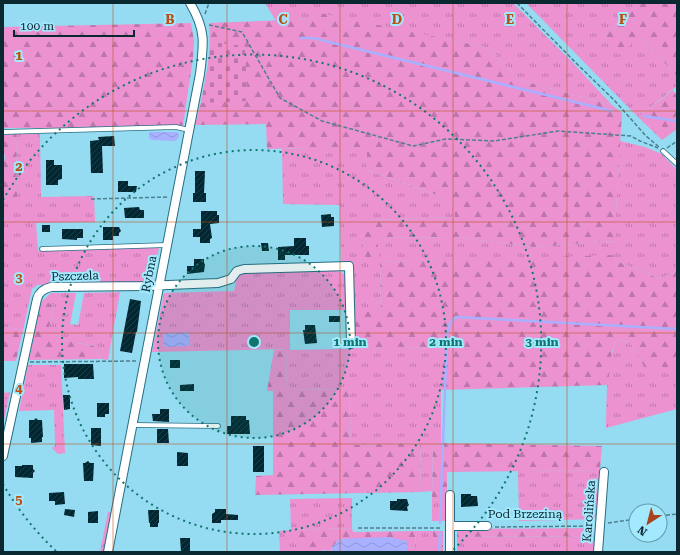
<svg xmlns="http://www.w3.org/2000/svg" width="680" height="555" viewBox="0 0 680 555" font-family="'Roboto Serif',serif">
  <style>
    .grass { fill: url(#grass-tufts) }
    .forest { fill: url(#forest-firs) }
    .cemetery { fill: url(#cemetery-stones) }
    .garden { fill: url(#garden-dots) }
    .water { fill: url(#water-waves) }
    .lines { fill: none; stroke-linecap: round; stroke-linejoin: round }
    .stream { stroke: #a9b0ff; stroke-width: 2.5 }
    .building { fill: url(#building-hatch) }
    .lane-casing { stroke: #266e82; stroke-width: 5.5 }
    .street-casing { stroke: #266e82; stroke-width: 10 }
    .path { stroke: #4d7f8e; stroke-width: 1.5; stroke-dasharray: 4 2; stroke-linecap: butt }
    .lane { stroke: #fff; stroke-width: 4 }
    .street { stroke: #fff; stroke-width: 8 }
    .grid { fill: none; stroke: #bc4f13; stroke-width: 1; stroke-opacity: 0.55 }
    .ring { fill: none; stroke: #0f766e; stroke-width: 2; stroke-dasharray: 2 4 }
    .labels { text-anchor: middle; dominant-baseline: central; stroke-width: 4; stroke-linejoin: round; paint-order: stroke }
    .street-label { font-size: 12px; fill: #0a2830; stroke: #a2e9fe }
    .grid-label { font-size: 13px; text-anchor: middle; font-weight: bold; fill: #bc4f13; stroke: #a2e9fe; stroke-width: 4; stroke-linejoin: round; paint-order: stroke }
    .centre { fill: #0f766e; stroke: #a2e9fe; stroke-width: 2 }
    .ring-label { font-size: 12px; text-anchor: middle; font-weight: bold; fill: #0f766e; stroke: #a2e9fe; stroke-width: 4; stroke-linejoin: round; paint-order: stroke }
  </style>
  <defs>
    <pattern id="grass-tufts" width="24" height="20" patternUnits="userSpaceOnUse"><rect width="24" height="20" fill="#ec92d1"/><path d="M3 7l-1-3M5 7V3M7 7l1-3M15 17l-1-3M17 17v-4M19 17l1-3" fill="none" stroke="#bd77aa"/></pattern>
    <pattern id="forest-firs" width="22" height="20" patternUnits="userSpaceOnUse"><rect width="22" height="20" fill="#ec92d1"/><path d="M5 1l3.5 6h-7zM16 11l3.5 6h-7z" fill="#bd77aa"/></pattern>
    <pattern id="cemetery-stones" width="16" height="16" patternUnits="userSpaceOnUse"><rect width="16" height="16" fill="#ec92d1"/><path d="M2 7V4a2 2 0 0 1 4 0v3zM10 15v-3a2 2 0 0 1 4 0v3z" fill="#bd77aa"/></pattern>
    <pattern id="garden-dots" width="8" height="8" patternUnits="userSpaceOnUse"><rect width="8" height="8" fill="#ec92d1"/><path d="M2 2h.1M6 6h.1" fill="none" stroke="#bd77aa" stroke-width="1.8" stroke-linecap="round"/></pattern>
    <pattern id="water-waves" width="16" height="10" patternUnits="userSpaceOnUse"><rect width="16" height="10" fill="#a9b0ff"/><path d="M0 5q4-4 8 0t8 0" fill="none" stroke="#9097db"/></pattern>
    <pattern id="building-hatch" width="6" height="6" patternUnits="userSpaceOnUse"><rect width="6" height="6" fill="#012832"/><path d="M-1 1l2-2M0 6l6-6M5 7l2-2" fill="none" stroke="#1c3e47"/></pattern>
  </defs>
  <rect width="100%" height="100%" fill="#95dbf1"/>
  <path class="grass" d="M265 3H513L573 63 612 105 519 80 490 48 315 13 313 19 276 21Z
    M526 3H642L604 35 640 37 677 76V86L638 117Z
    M16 134H40L41 197 94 196 95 222 36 223 38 251 159 247 153 282 37 285 32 289 23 330 3 326V198H17Z
    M620 141 645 147 662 154 677 170V271L660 279 614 260V256L380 262 381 312H353L354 263H341L340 205 283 204 282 149 367 146V170L437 195 455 209V217L368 220 361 224V235L366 260 380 262 376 238 455 237 534 247 616 241V213Z
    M267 271H335L341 272 347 277V310H290V350L441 347V443H433L432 491 420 492 421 443 351 445 349 389 287 390 286 349 152 352 164 293 234 291 237 276 241 272Z
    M120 292 108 360 101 359 94 346C75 341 64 345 49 329L53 305 46 302H41L51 293H76L70 324 78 325 84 293Z
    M617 340 629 342 636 350 646 369H677V409L606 428C607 401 605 365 617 340Z
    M28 365H61L65 453 58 454 52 448 55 446 54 410 19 411Z
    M600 470 599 519 519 521 518 471Z
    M352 498V528L296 530 322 551 331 550V552H280L279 531 291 530 290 499Z
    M432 499 447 500V521H432Z
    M108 512H111V515L104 552H100Z
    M416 531H433V552H407V548L415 547Z
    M595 536 593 552H457V537Z"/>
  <path class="forest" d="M642 3H677V76L640 37 618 55 604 35Z
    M315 12 490 48 519 80 612 105 622 113 616 213V241L534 247 455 237 377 238 380 262 614 255V260L660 279 677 271V369H645L636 350 629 342 617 340 612 351 608 385 441 390V347L354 349 353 312H381L380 262H369L366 260 363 248 360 224 368 220 455 217 454 209 437 195 367 170V147L267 149 266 124 195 125C204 92 212 58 209 23L313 19Z
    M191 23 194 41 193 58 183 125 84 128H3V27Z
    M673 90 677 96V129L662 140 638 117Z
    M16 134 17 198H3V166L5 157 3 150V135Z
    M41 302H46L53 305 49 329 56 330V336L67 341 94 346 101 359 29 360Z
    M3 326 23 330 16 361H3Z
    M286 349 287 390 349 389 351 445 421 443 420 492 255 495 256 476 273 475V391H267L274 350Z
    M433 443 602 446 600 470 447 472V500L432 499Z
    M352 528 353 532 416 531 415 547 407 548V541L333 546 331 550C320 551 311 550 300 546L297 540 296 530Z
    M594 528 595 536 457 537V529Z
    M433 531H443V552H433Z"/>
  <path class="cemetery" d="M211 42 245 46 247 101 201 103 208 65Z"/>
  <path class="garden" d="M10 392 4 420H3V393Z"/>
  <path class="water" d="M150 132H177L179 135 178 139 175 141 152 140 149 138V134Z
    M189 332V346L166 347 163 345V335L165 333Z
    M388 537 407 541V552H331L333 546 339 539Z"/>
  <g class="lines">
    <path class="stream" d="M301 38H313L612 111
      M644 116 677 121
      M440 523 447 335 450 323 456 317 677 329
      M439 552 440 533"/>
  </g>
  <path class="building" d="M114 136 115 146H102L103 173H91L90 141 99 140 98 137Z
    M46 160H54V165H62V179L58 180V185H46Z
    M195 171H205L204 193H206V202H193V193H195Z
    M118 181H128V186H137L136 192H118Z
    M139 207 140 210H144V218H125L124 208Z
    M201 211H217V215H219V223L210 224 212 238 210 239V243H200V237H193V229H201Z
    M331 214V217H334V226L322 227 321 215Z
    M42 225H50V232H42Z
    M103 227H119L121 231 119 233V236H113V240H103Z
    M62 229H83V238H77V240L62 239Z
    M294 238H306V246H309V255H285V260H278V247L294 246Z
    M261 243H268L269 251H262Z
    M194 259H204V263L205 264 204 272 187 274V266H194Z
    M130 299 141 301 137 332H136L132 353 120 351Z
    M329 316H340V322H329Z
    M305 325H315L317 343 305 344 303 330H305Z
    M170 360H180V368H170Z
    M64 364H93L94 379H78V377L64 378Z
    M194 384V391H180V385Z
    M63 395H70V409L64 410Z
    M97 403H109V414H105V417H97Z
    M160 409H169V422L153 421 152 414H160Z
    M231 416H246V420H249L250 434H227V426H231Z
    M36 418 38 420H42L43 437H42V442L31 443V438H29V420H34Z
    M91 428H101V446L91 445Z
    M157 429H168L169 443H157Z
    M253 446H264V472H253Z
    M177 452 188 453V466H177Z
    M88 461 90 463H94L93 481H84L83 463H85Z
    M22 465H33V469L35 471 33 473V478L15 477V466H22Z
    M64 492 65 504 55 505V501H49V493Z
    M461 494H471V496H477L478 506 461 507Z
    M397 499H407L408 503 409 505 407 507 408 511 390 510V501H397Z
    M65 509 75 510 74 517 64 515Z
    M215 509H226V514L238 515V520H221V523H212V514L215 512Z
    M148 510H159V523H158V527H150V523H149Z
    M98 511V523H88V512Z
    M180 538H190V552H181Z"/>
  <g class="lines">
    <defs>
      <path id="lane" d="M3 132 176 127 189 130
        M663 151 677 164
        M42 249 167 245
        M133 425 218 426"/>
      <path id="street" d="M3 456 37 299C39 292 43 289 51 287L144 286 218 283 231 279 237 271 244 269 349 266 351 344
        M450 526H487
        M108 552 200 74C204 43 206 30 190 3
        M450 552V495
        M598 552 604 472"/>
    </defs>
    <use href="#lane" class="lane-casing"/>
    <use href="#street" class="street-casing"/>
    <path class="path" d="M517 3 575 62 614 100 646 136 659 147
      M205 14 209 3
      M209 25 242 32 280 98 322 121 413 146 446 139 494 141 558 131 631 136 640 141 658 148
      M667 148 677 141
      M91 199 169 197
      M30 362 137 361
      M660 516 677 514
      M608 523 636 519
      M495 527 593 526
      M358 528H442"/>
    <use href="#lane" class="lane"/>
    <use href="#street" class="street"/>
  </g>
  <path class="grid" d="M113 3V552M227 3V552M340 3V552M453 3V552M567 3V552M3 111H677M3 222H677M3 333H677M3 444H677"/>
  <circle cx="254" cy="342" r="96" fill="#0f766e" fill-opacity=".12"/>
  <g class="ring">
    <circle cx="254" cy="342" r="96"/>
    <circle cx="254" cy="342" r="192"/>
    <path d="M56 551A288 288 0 0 1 3 484M3 200A288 288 0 1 1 452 551"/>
  </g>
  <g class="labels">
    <g class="street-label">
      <text transform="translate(149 274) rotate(-79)">Rybna</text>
      <text transform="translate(75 276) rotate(-2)">Pszczela</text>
      <text transform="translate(589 511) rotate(-86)">Karolińska</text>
      <text x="525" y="514">Pod Brzeziną</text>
    </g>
  </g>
  <g class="grid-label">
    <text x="170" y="24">B</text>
    <text x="283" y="24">C</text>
    <text x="397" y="24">D</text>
    <text x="510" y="24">E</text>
    <text x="623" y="24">F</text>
    <text x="19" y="60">1</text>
    <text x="19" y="171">2</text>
    <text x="19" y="282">3</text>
    <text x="19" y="393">4</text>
    <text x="19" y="504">5</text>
  </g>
  <circle cx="254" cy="342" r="6" class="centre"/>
  <g class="ring-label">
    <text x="350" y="346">1 min</text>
    <text x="446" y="346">2 min</text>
    <text x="542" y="346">3 min</text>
  </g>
  <rect width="680" height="555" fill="none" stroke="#0a2830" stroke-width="8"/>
  <g transform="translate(648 523) rotate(216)"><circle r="19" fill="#a2e9fe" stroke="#659cac"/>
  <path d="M0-3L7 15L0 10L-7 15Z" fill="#a9421d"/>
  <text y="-6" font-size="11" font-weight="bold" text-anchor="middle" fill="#0a2830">N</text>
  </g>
  <path d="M14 30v6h120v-6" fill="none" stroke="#0a2830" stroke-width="2"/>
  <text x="20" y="30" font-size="12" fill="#0a2830" stroke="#a2e9fe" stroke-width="3" paint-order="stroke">100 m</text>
</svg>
